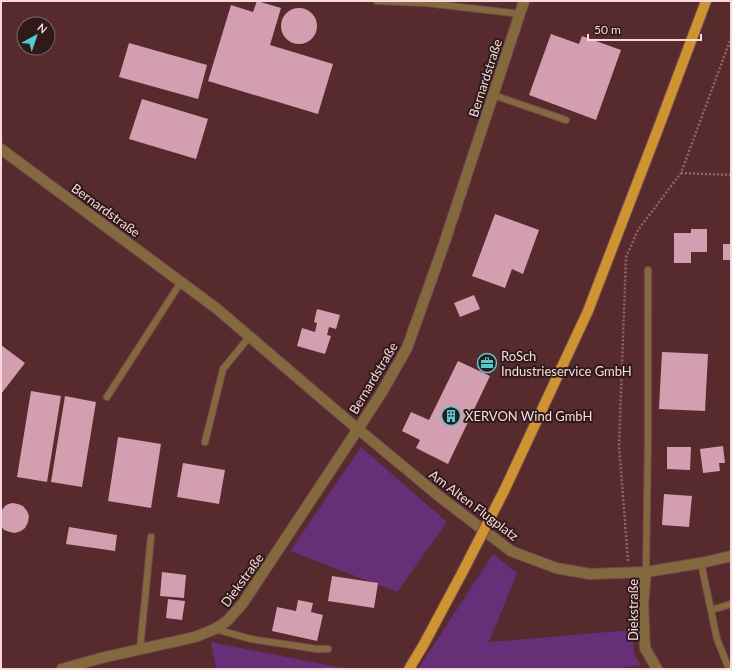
<svg xmlns="http://www.w3.org/2000/svg" width="732" height="670" viewBox="0 0 732 670" font-family="Lato,sans-serif">
  <style>
    .green { fill: #662f78 }
    .building { fill: #d39eb0 }
    .lines { fill: none; stroke-linecap: round; stroke-linejoin: round }
    .service-casing { stroke: #744a4c; stroke-width: 8 }
    .minor-casing { stroke: #744a4c; stroke-width: 12 }
    .primary-casing { stroke: #744a4c; stroke-width: 12 }
    .path { stroke: #8e6669; stroke-width: 2.5; stroke-dasharray: 2 2; stroke-linecap: butt }
    .service { stroke: #84693e; stroke-width: 6 }
    .minor { stroke: #84693e; stroke-width: 10 }
    .primary { stroke: #cd9431; stroke-width: 10 }
    .primary-bridge-casing { stroke: #744a4c; stroke-width: 12; stroke-linecap: butt }
    .primary-bridge { stroke: #cd9431; stroke-width: 10 }
    .labels { text-anchor: middle; dominant-baseline: central; stroke-width: 4; stroke-linejoin: round; paint-order: stroke }
    .street-label { font-size: 13px; fill: #f8dadb; stroke: #2f1a1b }
    .poi-label { font-size: 13px; fill: #f8dadb; stroke: #2f1a1b; text-anchor: start }
  </style>
  <rect width="100%" height="100%" fill="#572a2d"/>
  <path class="green" d="M361 447 447 522 397 592 290 551Z
    M493 554 517 573 489 642 631 630 635 656 641 665 612 669H418Z
    M211 642 347 669H216Z"/>
  <path class="building" d="M257 1 281 8 270 45 333 64 318 114 208 81 231 5 253 12Z
    M281 26a18 18 0 1 1 36 0a18 18 0 1 1-36 0Z
    M551 34 579 44 582 36 621 50 596 120 529 95Z
    M129 43 207 65 198 99 119 77Z
    M142 99 208 119 196 159 129 139Z
    M495 214 539 230 523 274 512 269 505 288 472 276Z
    M691 229H707V252H691V263H674V233H691Z
    M723 244H731V260H723Z
    M474 295 480 309 460 317 454 303Z
    M317 309 340 315 336 329 329 327 327 335 331 336 325 354 297 346 302 328 315 332 317 323 314 322Z
    M1 345 25 363 1 394Z
    M662 352 708 354 705 411 659 409Z
    M458 361 490 376 448 464 416 448 420 440 402 431 411 412 429 420Z
    M31 391 61 396 47 482 17 477Z
    M65 396 96 402 82 487 51 482Z
    M118 437 161 444 151 508 108 501Z
    M723 446 725 463H719L720 471 703 473 700 449Z
    M667 447H691L690 470 667 469Z
    M183 463 225 470 219 504 177 497Z
    M664 494 692 496 689 527 662 525Z
    M12 503 18 504 23 506 27 511 29 516 28 522 25 528 21 531 15 533 10 532 4 530 1 526V511L6 505Z
    M69 527 117 535 115 551 66 544Z
    M162 572 186 575 184 598 160 596Z
    M332 576 378 583 374 608 328 601Z
    M168 599 185 601 182 620 166 618Z
    M298 600 313 603 311 612 323 615 317 641 272 631 277 607 296 611Z"/>
  <g class="lines">
    <defs>
      <path id="service" d="M377 1 426 3 520 14
        M493 95 566 120
        M107 397 181 282
        M205 442 223 369 250 336
        M701 563 717 639 729 669
        M646 572 648 437V270
        M711 610 731 604
        M215 629 251 639 317 649H328
        M140 649 151 537"/>
      <path id="minor" d="M1 149 216 308 354 426 358 429 382 392 407 348 443 247 524 1
        M646 572 643 604 645 648 657 669
        M62 669 101 658 195 637 215 629 227 621 243 603 358 429 440 497 511 551 556 568 590 574 646 572 701 563 731 556"/>
      <path id="primary" d="M504 491 588 311 658 129 706 1
        M409 669 424 644 462 573"/>
    </defs>
    <use href="#service" class="service-casing"/>
    <use href="#minor" class="minor-casing"/>
    <use href="#primary" class="primary-casing"/>
    <path class="path" d="M681 173 731 175
      M628 561 619 445 626 257 638 230 681 173 731 38"/>
    <use href="#service" class="service"/>
    <use href="#minor" class="minor"/>
    <use href="#primary" class="primary"/>
    <defs>
      <path id="primary-bridge" d="M462 573 504 491"/>
    </defs>
    <use href="#primary-bridge" class="primary-bridge-casing"/>
    <use href="#primary-bridge" class="primary-bridge"/>
  </g>
  <defs>
    <symbol id="office-ring" viewBox="-11 -11 22 22"><circle r="9.5" fill="#2f1a1b" stroke="#52cdcf" stroke-width="1.5"/><path d="M-6-3h4V-5.5h4V-3h4V5H-6ZM-1-4.5V-3h2v-1.5ZM-6 0V1H6V0Z" fill="#52cdcf"/></symbol>
    <symbol id="building-ring" viewBox="-11 -11 22 22"><circle r="9.5" fill="#2f1a1b" stroke="#52cdcf" stroke-width="1.5"/><path d="M-4-6H4V6H1V3H-1V6H-4ZM-2.5-4.3h1.7v1.8h-1.7ZM.8-4.3h1.7v1.8H.8ZM-2.5-1h1.7V.8h-1.7ZM.8-1h1.7V.8H.8Z" fill="#52cdcf"/></symbol>
  </defs>
  <g fill-rule="evenodd">
    <use href="#office-ring" x="476" y="352" width="22" height="22"/>
    <use href="#building-ring" x="440" y="405" width="22" height="22"/>
  </g>
  <g class="labels">
    <g class="street-label">
      <text transform="translate(485 78) rotate(-72)">Bernardstraße</text>
      <text transform="translate(106 210) rotate(36)">Bernardstraße</text>
      <text transform="translate(373 378) rotate(-59)">Bernardstraße</text>
      <text transform="translate(474 505) rotate(37)">Am Alten Flugplatz</text>
      <text transform="translate(242 580) rotate(-54)">Diekstraße</text>
      <text transform="translate(633 610) rotate(-90)">Diekstraße</text>
    </g>
    <g class="poi-label">
      <text x="501" y="356">RoSch<tspan x="501" dy="15">Industrieservice GmbH</tspan></text>
      <text x="465" y="416">XERVON Wind GmbH</text>
    </g>
  </g>
  <rect width="732" height="670" fill="none" stroke="#f8dadb" stroke-width="4"/>
  <g transform="translate(36 36) rotate(40)"><circle r="19" fill="#2f1a1b" stroke="#7f6768"/>
  <path d="M0-3L7 15L0 10L-7 15Z" fill="#52cdcf"/>
  <text y="-6" font-size="11" font-weight="bold" text-anchor="middle" fill="#f8dadb">N</text>
  </g>
  <path d="M588 34v6h113v-6" fill="none" stroke="#f8dadb" stroke-width="2"/>
  <text x="594" y="34" font-size="12" fill="#f8dadb" stroke="#2f1a1b" stroke-width="3" paint-order="stroke">50 m</text>
</svg>
